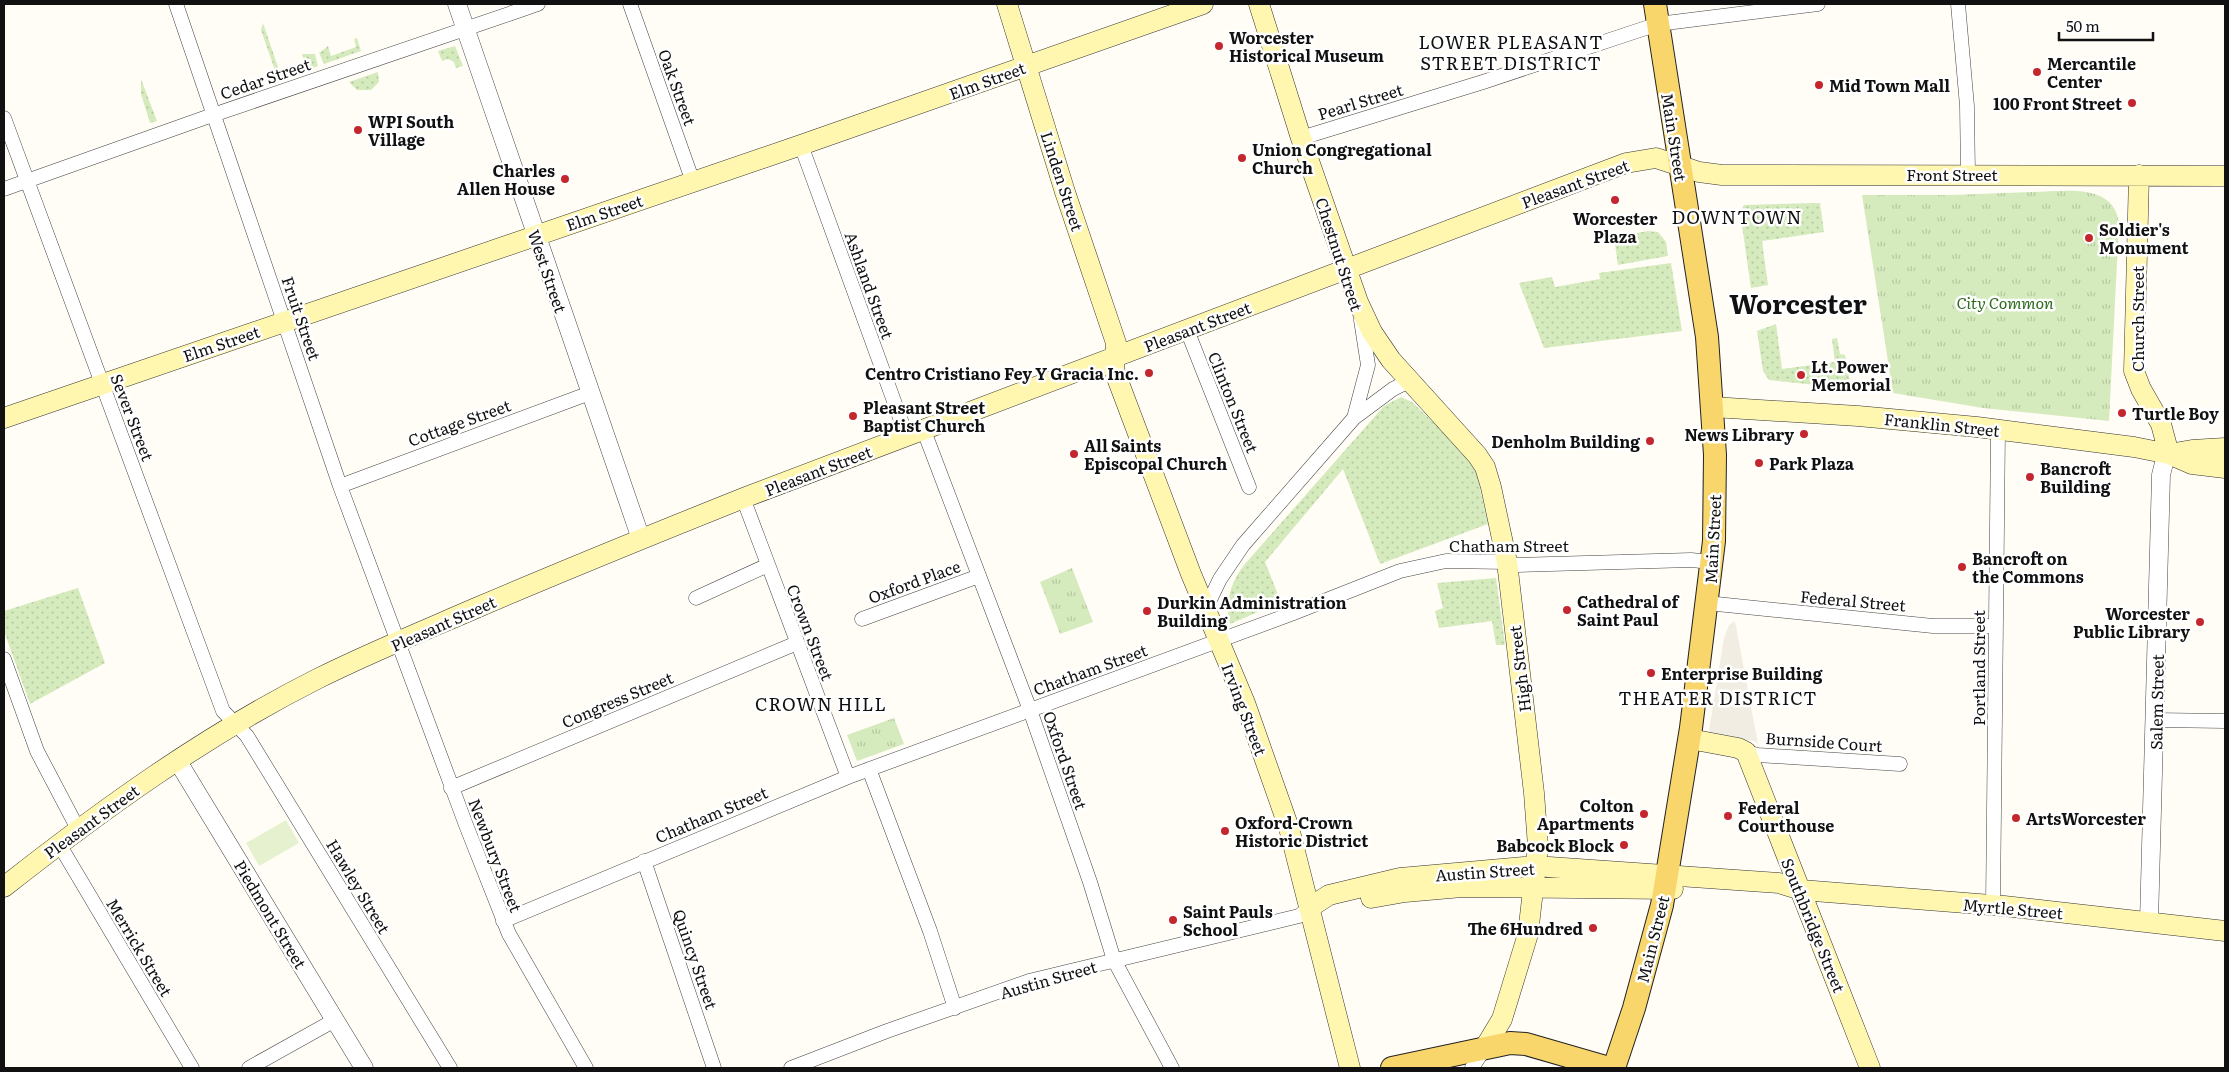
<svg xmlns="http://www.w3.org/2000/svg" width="2229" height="1072" viewBox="0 0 2229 1072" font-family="Literata,serif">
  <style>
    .grass { fill: url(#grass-dots) }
    .park { fill: url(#park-tufts) }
    .pitch { fill: #e6f2cf }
    .plaza { fill: #f1ede2 }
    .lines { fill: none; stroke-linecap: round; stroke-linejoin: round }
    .minor-casing { stroke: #444; stroke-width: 15 }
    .tertiary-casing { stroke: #444; stroke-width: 19 }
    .secondary-casing { stroke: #333; stroke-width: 21 }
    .primary-casing { stroke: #222; stroke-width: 24 }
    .minor { stroke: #fff; stroke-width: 14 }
    .tertiary { stroke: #fff; stroke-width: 18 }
    .secondary { stroke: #fff6b0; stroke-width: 20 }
    .primary { stroke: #f9d66b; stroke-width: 22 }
    .poi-dot { fill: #c4262e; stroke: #fff; stroke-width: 2 }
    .labels { text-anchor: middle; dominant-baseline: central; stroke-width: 5; stroke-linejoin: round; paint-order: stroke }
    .poi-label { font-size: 16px; font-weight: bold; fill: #111; stroke: #fff; text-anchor: start }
    .street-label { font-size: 16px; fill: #111; stroke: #fff }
    .park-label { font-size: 16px; font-style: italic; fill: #2f6b1f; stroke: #fff }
    .neighbourhood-label { font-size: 18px; letter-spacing: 1px; fill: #111; stroke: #fff }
    .town-label { font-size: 26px; font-weight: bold; fill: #111; stroke: #fff }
  </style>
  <defs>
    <pattern id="grass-dots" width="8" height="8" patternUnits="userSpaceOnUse" patternTransform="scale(1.25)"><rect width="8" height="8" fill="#d5ebbd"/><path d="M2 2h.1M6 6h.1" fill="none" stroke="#b6c8a1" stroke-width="1.8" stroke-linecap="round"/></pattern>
    <pattern id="park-tufts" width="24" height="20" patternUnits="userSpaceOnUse" patternTransform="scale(1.25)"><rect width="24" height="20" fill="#d5ebbd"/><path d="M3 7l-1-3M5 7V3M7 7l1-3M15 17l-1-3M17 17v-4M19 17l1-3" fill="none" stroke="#b6c8a1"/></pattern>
  </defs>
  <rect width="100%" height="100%" fill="#fffdf5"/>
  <path class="grass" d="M263 23 280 73 305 64 302 54H315L318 66 278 79 261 30Z
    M357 38 361 51 324 64 319 53 328 46 331 56 356 47 354 39Z
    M455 46 463 66 456 68 454 62 448 59 442 61 438 51Z
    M378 72 379 82 371 90H357L349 82Z
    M141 79 157 121 150 123 141 94Z
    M1820 203 1824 232 1762 241 1768 285 1751 288 1740 211 1744 205Z
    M1648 231 1658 232 1666 242 1668 256 1618 265 1614 237Z
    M1671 263 1682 331 1544 348 1519 283 1552 277 1555 287 1600 279 1599 273Z
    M1776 324 1782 369 1835 362 1832 339 1837 338 1840 354 1845 355 1850 383 1845 388 1769 380 1763 371 1757 331Z
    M1401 397 1412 402 1464 452 1476 471 1488 524 1380 564 1343 469 1265 562 1281 602 1230 624C1224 603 1231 582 1244 565L1384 406Z
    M1496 578 1505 645H1496L1492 621 1439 628 1435 611 1443 608 1437 583Z
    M78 588 105 663 30 704 4 631V611Z"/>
  <path class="park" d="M2031 192C2061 192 2114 181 2119 223L2109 421 1983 408 1893 393 1862 195H1952Z
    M1072 568 1093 622 1060 634 1040 582Z
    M894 718 904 744 857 761 847 735Z"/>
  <path class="pitch" d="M286 820 299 843 259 866 246 843Z"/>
  <path class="plaza" d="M1735 621 1746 680 1758 744 1754 741 1721 736 1708 737 1724 638 1729 625Z"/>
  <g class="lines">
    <defs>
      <path id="minor" d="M176 4 340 486 466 825 509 934 586 1068
        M630 4 693 182
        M1958 4 1967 106 1968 174
        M4 118 223 711 247 736 450 1068
        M1301 138 1483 82 1658 24 1818 4
        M801 145 907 437
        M4 189 207 117 538 4
        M1187 330 1249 487
        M1354 418 1393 389 1409 381
        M924 431 1030 710 1090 882 1114 960 1172 1068
        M340 486 590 393
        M743 498 848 777
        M696 598 768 565
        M1707 603 1933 626H1995
        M1205 610 1220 579 1243 545 1354 418 1368 365 1361 320
        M862 619 979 576
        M4 659 37 751 78 829
        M2156 720 2225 721
        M1746 752 1758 755 1900 764
        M869 769 930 931 955 1008
        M451 788 797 643
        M59 844 192 1068
        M644 861 714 1068
        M1993 905 1998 430
        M503 921 848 777 1291 614 1400 571 1446 561 1507 562 1517 565 1691 560 1712 562
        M249 1068 335 1020
        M791 1068 887 1031 1029 981 1299 916 1309 908
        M1472 1068 1484 1049"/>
      <path id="tertiary" d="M457 4 641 539
        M177 760 364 1068
        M2149 922 2161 475 2164 463 2169 454"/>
      <path id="secondary" d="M1007 4 1065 192 1116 343 1114 370 1191 574 1245 703 1289 828 1350 1068
        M1259 4 1301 138 1358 302 1372 332 1391 360 1477 455 1485 467 1491 487 1507 562 1534 793 1538 846 1528 934 1502 1019 1484 1049
        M2139 175 2134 371 2141 389 2161 424 2169 454
        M1713 407 1858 416 1977 427 2134 447 2169 454 2192 464 2225 468
        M4 418 801 145 1203 4
        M2169 454 2192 450 2225 448
        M1690 739 1738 748 1746 752 1870 1068
        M4 887C103 809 204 736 317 679 369 653 423 631 476 608 565 570 656 533 746 497L1626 163 1656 158 1699 172 1722 175 2225 176
        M1371 898 1405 892 1462 887 1673 889
        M1309 908 1329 895 1400 878 1535 866 1779 883 1801 890 2004 906 2225 931"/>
      <path id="primary" d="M1392 1068 1510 1043 1526 1044 1609 1068
        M1614 1068 1634 1008 1662 905 1691 728 1714 541 1715 455 1707 337 1655 4"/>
    </defs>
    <use href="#minor" class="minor-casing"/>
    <use href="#tertiary" class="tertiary-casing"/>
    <use href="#secondary" class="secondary-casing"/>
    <use href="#primary" class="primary-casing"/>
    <use href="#minor" class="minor"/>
    <use href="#tertiary" class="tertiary"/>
    <use href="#secondary" class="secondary"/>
    <use href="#primary" class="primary"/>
  </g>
  <g class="poi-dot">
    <circle cx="1219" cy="46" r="5"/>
    <circle cx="2037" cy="72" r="5"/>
    <circle cx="1819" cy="85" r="5"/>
    <circle cx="2132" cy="103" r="5"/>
    <circle cx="358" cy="130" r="5"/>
    <circle cx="1242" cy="158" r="5"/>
    <circle cx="565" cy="179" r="5"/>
    <circle cx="1615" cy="200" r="5"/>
    <circle cx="2089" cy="238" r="5"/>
    <circle cx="1149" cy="373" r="5"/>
    <circle cx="1801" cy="375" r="5"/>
    <circle cx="2122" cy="413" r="5"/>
    <circle cx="853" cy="416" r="5"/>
    <circle cx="1804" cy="434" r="5"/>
    <circle cx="1650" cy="441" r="5"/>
    <circle cx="1074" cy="454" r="5"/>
    <circle cx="1759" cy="463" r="5"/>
    <circle cx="2030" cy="477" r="5"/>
    <circle cx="1962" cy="567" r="5"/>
    <circle cx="1567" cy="610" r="5"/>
    <circle cx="1147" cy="611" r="5"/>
    <circle cx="2200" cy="622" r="5"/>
    <circle cx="1651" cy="673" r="5"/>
    <circle cx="1644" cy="814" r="5"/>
    <circle cx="1728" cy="816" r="5"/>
    <circle cx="2016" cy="818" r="5"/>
    <circle cx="1225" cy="831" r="5"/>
    <circle cx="1624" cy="845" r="5"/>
    <circle cx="1173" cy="920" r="5"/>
    <circle cx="1593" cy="928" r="5"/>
  </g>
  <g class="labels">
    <g class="poi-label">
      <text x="1229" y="37">Worcester<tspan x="1229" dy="18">Historical Museum</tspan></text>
      <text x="2047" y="63">Mercantile<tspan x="2047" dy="18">Center</tspan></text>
      <text x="1829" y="85">Mid Town Mall</text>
      <text x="2122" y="103" text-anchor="end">100 Front Street</text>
      <text x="368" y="121">WPI South<tspan x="368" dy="18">Village</tspan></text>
      <text x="1252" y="149">Union Congregational<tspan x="1252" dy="18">Church</tspan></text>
      <text x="555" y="170" text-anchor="end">Charles<tspan x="555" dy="18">Allen House</tspan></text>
      <text x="1615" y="218" text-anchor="middle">Worcester<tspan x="1615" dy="18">Plaza</tspan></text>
      <text x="2099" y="229">Soldier's<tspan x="2099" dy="18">Monument</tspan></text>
      <text x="1811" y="366">Lt. Power<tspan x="1811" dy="18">Memorial</tspan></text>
      <text x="1139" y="373" text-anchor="end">Centro Cristiano Fey Y Gracia Inc.</text>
      <text x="863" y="407">Pleasant Street<tspan x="863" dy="18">Baptist Church</tspan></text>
      <text x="2132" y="413">Turtle Boy</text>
      <text x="1794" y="434" text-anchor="end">News Library</text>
      <text x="1640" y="441" text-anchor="end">Denholm Building</text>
      <text x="1084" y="445">All Saints<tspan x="1084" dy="18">Episcopal Church</tspan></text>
      <text x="1769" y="463">Park Plaza</text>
      <text x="2040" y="468">Bancroft<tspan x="2040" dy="18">Building</tspan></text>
      <text x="1972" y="558">Bancroft on<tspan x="1972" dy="18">the Commons</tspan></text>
      <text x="1577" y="601">Cathedral of<tspan x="1577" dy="18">Saint Paul</tspan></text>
      <text x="1157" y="602">Durkin Administration<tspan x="1157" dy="18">Building</tspan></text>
      <text x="2190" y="613" text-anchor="end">Worcester<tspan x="2190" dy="18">Public Library</tspan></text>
      <text x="1661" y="673">Enterprise Building</text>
      <text x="1634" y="805" text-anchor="end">Colton<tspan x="1634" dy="18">Apartments</tspan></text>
      <text x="1738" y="807">Federal<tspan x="1738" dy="18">Courthouse</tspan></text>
      <text x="2026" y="818">ArtsWorcester</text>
      <text x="1235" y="822">Oxford-Crown<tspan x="1235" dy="18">Historic District</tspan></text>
      <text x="1614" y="845" text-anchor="end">Babcock Block</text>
      <text x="1183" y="911">Saint Pauls<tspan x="1183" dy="18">School</tspan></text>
      <text x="1583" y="928" text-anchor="end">The 6Hundred</text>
    </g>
    <g class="street-label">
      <text transform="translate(265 78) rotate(-19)">Cedar Street</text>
      <text transform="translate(987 80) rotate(-20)">Elm Street</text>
      <text transform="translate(678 87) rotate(70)">Oak Street</text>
      <text transform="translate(1360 101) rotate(-17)">Pearl Street</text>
      <text transform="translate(1675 137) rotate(81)">Main Street</text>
      <text x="1952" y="174">Front Street</text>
      <text transform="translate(1063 181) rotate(72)">Linden Street</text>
      <text transform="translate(1575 183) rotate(-20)">Pleasant Street</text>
      <text transform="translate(604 212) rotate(-19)">Elm Street</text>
      <text transform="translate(1340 254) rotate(72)">Chestnut Street</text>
      <text transform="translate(548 271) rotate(71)">West Street</text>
      <text transform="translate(870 285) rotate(70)">Ashland Street</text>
      <text transform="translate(302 318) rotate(71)">Fruit Street</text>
      <text transform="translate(2137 319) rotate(-90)">Church Street</text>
      <text transform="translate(1197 326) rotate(-21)">Pleasant Street</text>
      <text transform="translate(221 343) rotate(-19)">Elm Street</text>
      <text transform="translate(1234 402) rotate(68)">Clinton Street</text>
      <text transform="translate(133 417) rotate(69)">Sever Street</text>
      <text transform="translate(459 422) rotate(-20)">Cottage Street</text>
      <text transform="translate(1942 424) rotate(6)">Franklin Street</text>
      <text transform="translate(818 470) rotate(-21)">Pleasant Street</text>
      <text transform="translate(1712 539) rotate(-87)">Main Street</text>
      <text x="1509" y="545">Chatham Street</text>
      <text transform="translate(914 581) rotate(-20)">Oxford Place</text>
      <text transform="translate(1853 600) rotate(5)">Federal Street</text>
      <text transform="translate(443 623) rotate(-24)">Pleasant Street</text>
      <text transform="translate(811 632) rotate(69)">Crown Street</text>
      <text transform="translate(1978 668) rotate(-90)">Portland Street</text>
      <text transform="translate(1090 669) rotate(-20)">Chatham Street</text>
      <text transform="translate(1519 669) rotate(-97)">High Street</text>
      <text transform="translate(617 699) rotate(-23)">Congress Street</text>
      <text transform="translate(2156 702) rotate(-89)">Salem Street</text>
      <text transform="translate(1245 709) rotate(69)">Irving Street</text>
      <text transform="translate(1824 741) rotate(4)">Burnside Court</text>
      <text transform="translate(1066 760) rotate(71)">Oxford Street</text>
      <text transform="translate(711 814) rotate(-23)">Chatham Street</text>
      <text transform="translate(91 821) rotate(-36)">Pleasant Street</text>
      <text transform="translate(496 855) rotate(69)">Newbury Street</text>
      <text transform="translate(1485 871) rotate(-4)">Austin Street</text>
      <text transform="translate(359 886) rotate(59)">Hawley Street</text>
      <text transform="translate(2013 908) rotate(5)">Myrtle Street</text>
      <text transform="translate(271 914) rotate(59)">Piedmont Street</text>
      <text transform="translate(1814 925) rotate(68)">Southbridge Street</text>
      <text transform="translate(1652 939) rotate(-76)">Main Street</text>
      <text transform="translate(140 947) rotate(59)">Merrick Street</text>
      <text transform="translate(696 959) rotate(71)">Quincy Street</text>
      <text transform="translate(1048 979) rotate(-16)">Austin Street</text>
    </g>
    <g class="park-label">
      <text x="2005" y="302">City Common</text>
    </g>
    <g class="neighbourhood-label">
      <text x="1511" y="41">LOWER PLEASANT<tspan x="1511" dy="21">STREET DISTRICT</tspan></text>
      <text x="1737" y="216">DOWNTOWN</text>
      <text x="1718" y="697">THEATER DISTRICT</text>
      <text x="821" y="703">CROWN HILL</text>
    </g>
    <g class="town-label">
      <text x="1798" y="302">Worcester</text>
    </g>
  </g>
  <rect width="2229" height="1072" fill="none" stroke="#111111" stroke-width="10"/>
  <path d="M2059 32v8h94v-8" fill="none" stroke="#111111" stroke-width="2.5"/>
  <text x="2066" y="32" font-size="15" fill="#111111" stroke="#ffffff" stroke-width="4" paint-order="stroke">50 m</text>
</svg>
